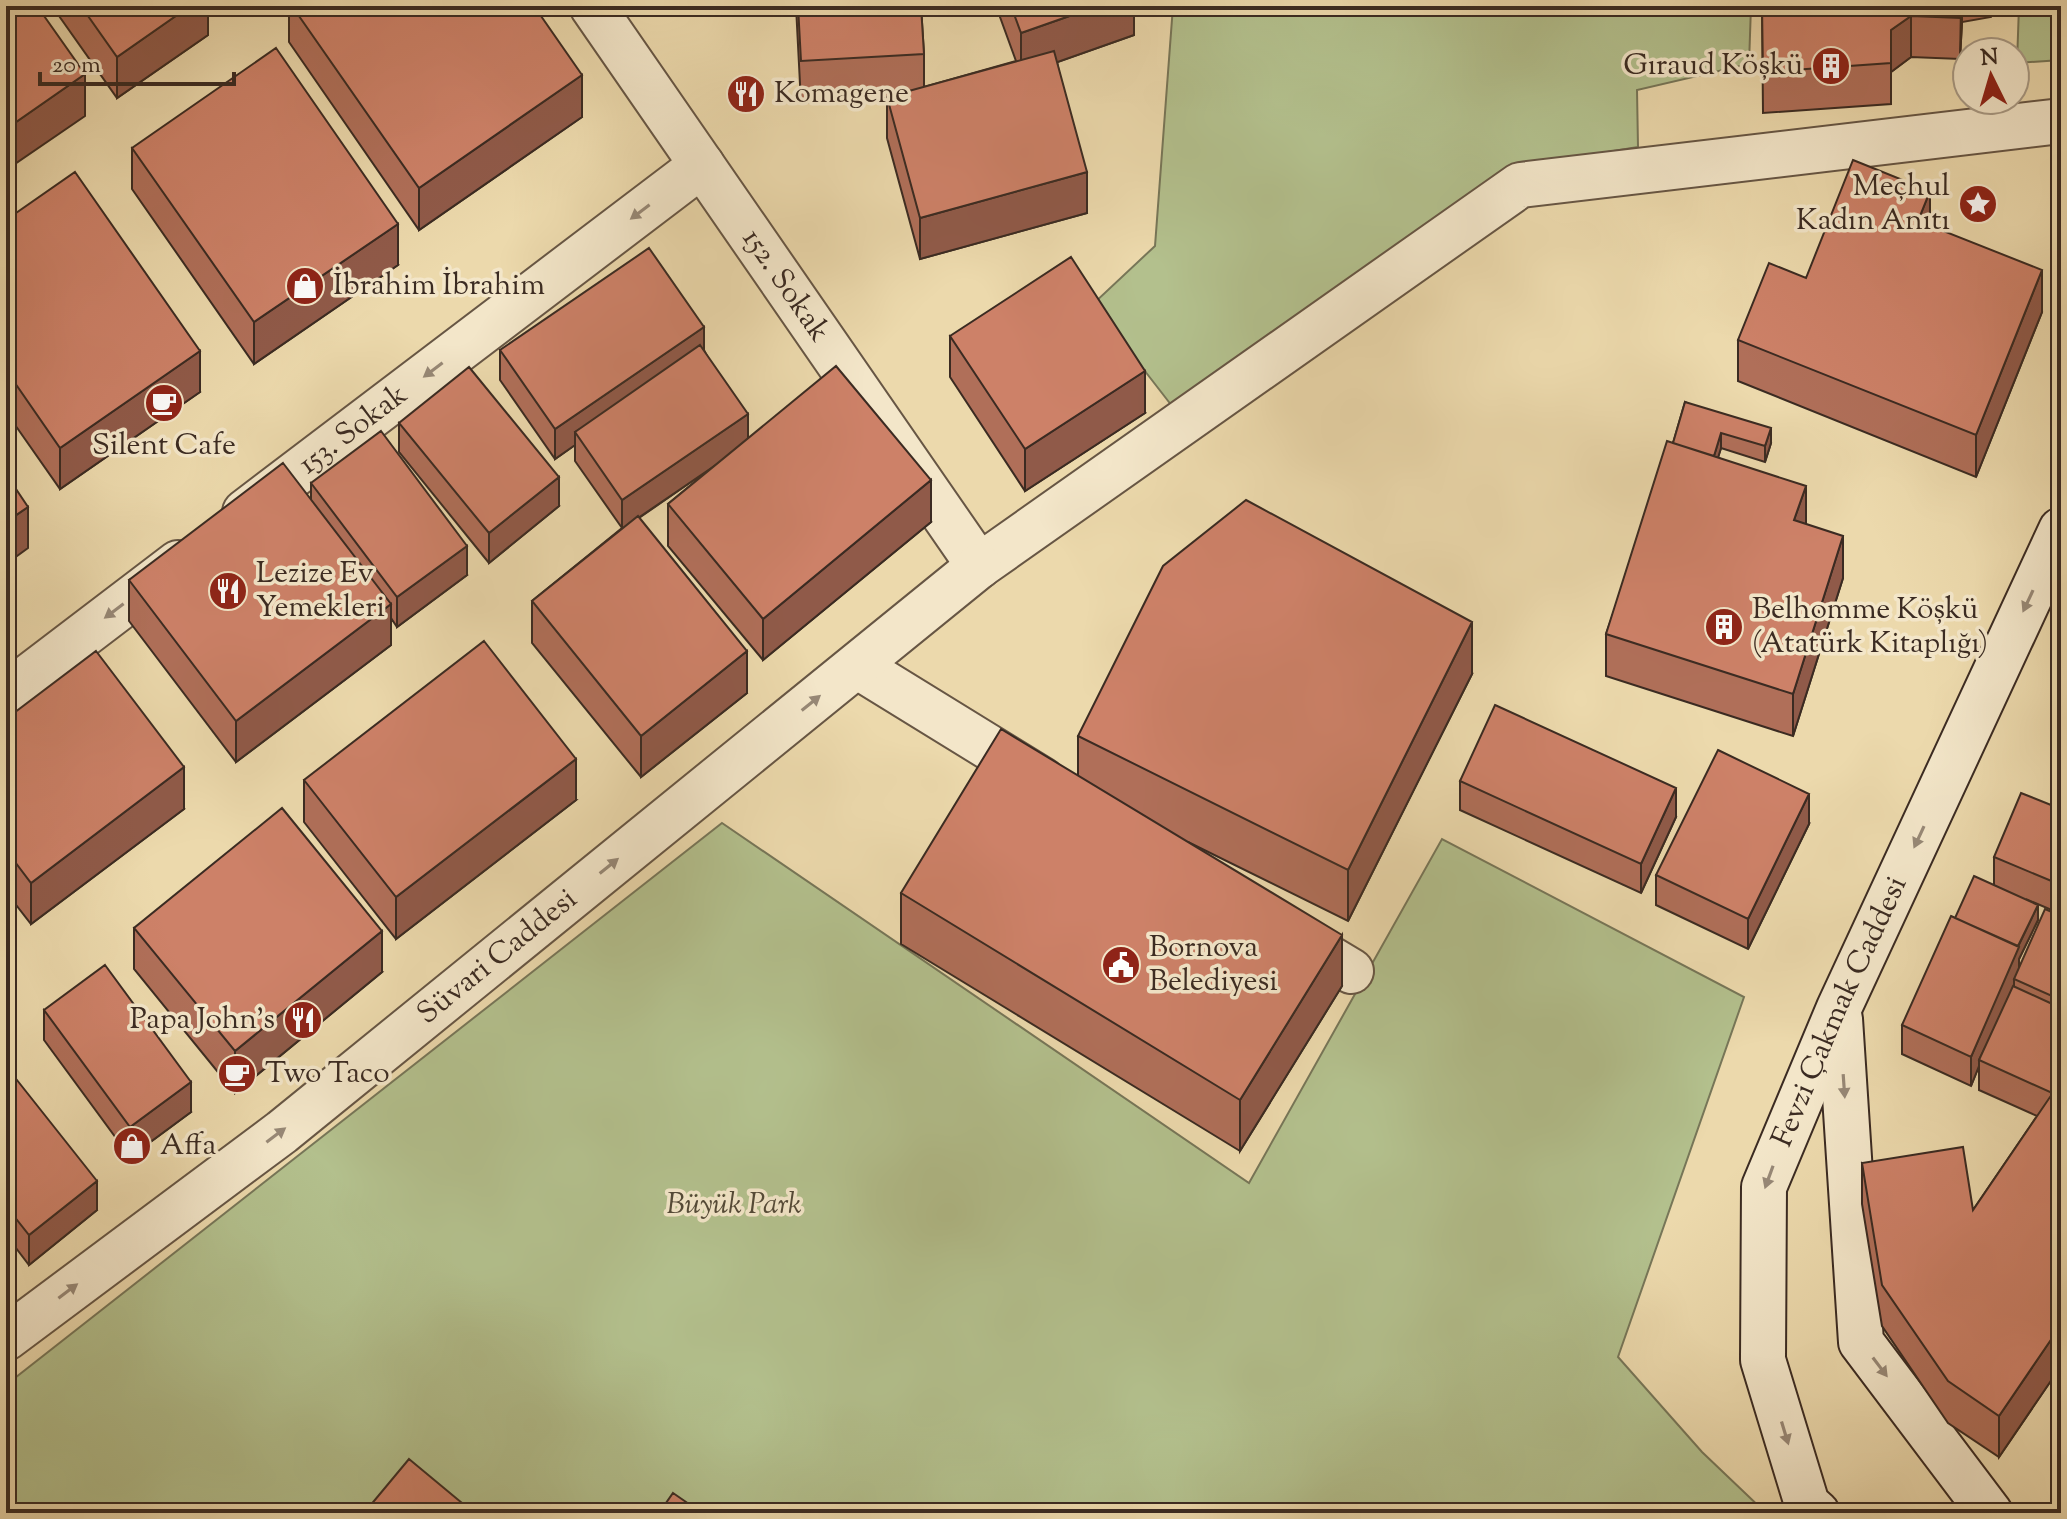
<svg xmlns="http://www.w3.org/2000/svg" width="2067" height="1519" viewBox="0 0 2067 1519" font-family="'Sorts Mill Goudy',serif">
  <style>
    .green { fill: #b3c08d; stroke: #777658; stroke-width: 2 }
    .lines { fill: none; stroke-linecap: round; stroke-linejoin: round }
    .pedestrian-casing { stroke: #675644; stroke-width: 48 }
    .minor-casing { stroke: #675644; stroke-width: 48 }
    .tertiary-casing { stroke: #675644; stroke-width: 48 }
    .secondary-casing { stroke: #3b2b22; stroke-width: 48 }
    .pedestrian { stroke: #f3e6c9; stroke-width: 44 }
    .minor { stroke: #f3e6c9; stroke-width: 44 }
    .tertiary { stroke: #f3e6c9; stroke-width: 44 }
    .secondary { stroke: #f3e6c9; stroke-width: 44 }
    .wall { fill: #b06f59; stroke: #3b2b22; stroke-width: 2 }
    .shaded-wall { fill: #905a49; stroke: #3b2b22; stroke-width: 2 }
    .building { fill: #cd8168; stroke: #3b2b22; stroke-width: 2 }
    .oneway { fill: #978876 }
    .labels { text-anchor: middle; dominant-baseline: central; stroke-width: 7; stroke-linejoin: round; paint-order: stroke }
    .poi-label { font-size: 30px; fill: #3b2b22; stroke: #f3e6c9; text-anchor: start }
    .street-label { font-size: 30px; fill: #3b2b22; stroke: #f3e6c9 }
    .park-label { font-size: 30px; font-style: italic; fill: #534937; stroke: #f3e6c9 }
  </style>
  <rect width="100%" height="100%" fill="#ecd9ac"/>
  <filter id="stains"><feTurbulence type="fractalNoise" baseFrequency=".0025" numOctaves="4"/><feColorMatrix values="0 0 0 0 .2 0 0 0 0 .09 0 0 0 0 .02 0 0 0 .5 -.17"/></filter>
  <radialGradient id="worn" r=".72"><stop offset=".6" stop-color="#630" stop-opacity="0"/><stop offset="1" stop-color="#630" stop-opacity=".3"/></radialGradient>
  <path class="green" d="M1173 6H1751L1749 64 1637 90 1638 147 1508 168 1172 406 1093 304 1155 246Z
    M2019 6H2061V60L2017 63Z
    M722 823 1249 1183 1442 839 1744 997 1618 1357 1702 1452 1766 1513H6V1385Z"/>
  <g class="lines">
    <defs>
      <path id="pedestrian" d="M979 566 1520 185 2061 121"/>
      <g id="minor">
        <path id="s1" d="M592 6 979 566"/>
        <path id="s2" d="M245 512 702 165"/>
        <path d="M857 666 1042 780"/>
        <path d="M6 694 178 563"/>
        <path d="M1291 935 1351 971"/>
      </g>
      <g id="tertiary">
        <path id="s3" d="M6 1338 282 1132 979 566"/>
      </g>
      <g id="secondary">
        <path d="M1840 1019 1861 1342 1990 1513"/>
        <path id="s4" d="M1817 1513 1807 1504 1763 1360 1764 1187 1839 1008 2061 530"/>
      </g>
    </defs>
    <use href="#pedestrian" class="pedestrian-casing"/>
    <use href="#minor" class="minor-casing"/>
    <use href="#tertiary" class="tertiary-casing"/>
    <use href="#secondary" class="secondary-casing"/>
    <use href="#pedestrian" class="pedestrian"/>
    <use href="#minor" class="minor"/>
    <use href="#tertiary" class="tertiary"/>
    <use href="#secondary" class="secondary"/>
  </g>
  <path class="wall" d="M52 6H208V35L117 98Z
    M289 6H534L582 117 419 230 289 42Z
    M796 6H921L924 54V87L1016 61 996 6H1134V35L1057 62 1087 213 920 259 887 138V98L801 103Z
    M1762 6H1993L1991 17 1962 22 1960 59 1911 57 1891 72V104L1763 113Z
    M132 148 398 265 254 364 132 189Z
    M6 220 200 392 60 489 6 412Z
    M1930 225 2042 312 1976 477 1738 381V340L1806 278Z
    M950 336 1145 413 1025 491 950 377Z
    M500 350H704L748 439 931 522 763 660 668 546V504L714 466 639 518 747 693 641 777 532 643V601L622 528 575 461V445L555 459 500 380Z
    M1685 402 1771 443 1765 462 1721 448 1718 457 1806 524 1843 578 1793 736 1606 676V634L1673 443Z
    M399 423 559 506 489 563 399 452Z
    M311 483 467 575 397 627 391 618V645L236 762 129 621V580L311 499Z
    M1472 674 1348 921 1188 842 1342 986 1240 1151 901 944V893L1078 776V736Z
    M6 719 184 809 31 924 6 892Z
    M304 780 576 800 396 939 304 822Z
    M1460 781 1676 817 1641 893 1460 810Z
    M2061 809V914L2028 900 2038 920 2019 959V966L2061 916V1366L1999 1457 1948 1423 1882 1326 1862 1204V1163L1973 1210 2037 1116 1979 1090V1066L1971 1086 1902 1054V1025L1994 885V857Z
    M1809 824 1748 949 1656 905V875Z
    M134 928 382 972 235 1093 134 969Z
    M44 1010 191 1112 130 1157 44 1040Z
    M6 1072 97 1210 29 1265 6 1235Z"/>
  <path class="shaded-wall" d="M190 6H208V35L117 98V57Z
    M1098 6H1134V35L1021 75V33Z
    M1961 6H1962V22L1960 59Z
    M1911 16V57L1891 72V30Z
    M85 74V116L6 170V129Z
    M582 75V117L419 230V188Z
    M1087 172V213L920 259V218Z
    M1930 191V232L1918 221Z
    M398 224V265L254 364V322Z
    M2042 270V312L1976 477V435Z
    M704 327V357L575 432V445L555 459V429Z
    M200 351V392L60 489V448Z
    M1145 371V413L1025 491V449Z
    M748 414V443L622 529V500Z
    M1771 428V443L1765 462V446Z
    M1721 433V448L1713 474V459Z
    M559 477V506L489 563V533Z
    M931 480V522L763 660V619Z
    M1806 486V527L1794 520Z
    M28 507V548L6 564V522Z
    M1843 536V578L1793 736V694Z
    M467 546V575L397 627V597Z
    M391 604V645L236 762V721Z
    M1472 622V674L1348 921V870Z
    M747 651V693L641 777V736Z
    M576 759V800L396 939V897Z
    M184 767V809L31 924V883Z
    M1676 788V817L1641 893V864Z
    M1809 794V824L1748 949V919Z
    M2038 905V920L2019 959V976L2014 979V989L1979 1060V1066L1971 1086V1057L2015 953Z
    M382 931V972L235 1093V1051Z
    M1342 935V986L1240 1151V1100Z
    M191 1082V1112L130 1157V1127Z
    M97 1181V1210L29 1265V1235Z
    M2061 1325V1366L1999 1457V1416Z"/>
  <path class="building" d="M6 6H37L85 74 6 129Z
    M81 6H190L117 57Z
    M292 6H534L582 75 419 188Z
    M798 6H921L924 54 801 61Z
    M1011 6H1098L1021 33Z
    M1762 6H1961L1960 18 1911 16 1891 30V63L1763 72Z
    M276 48 398 224 254 322 132 148Z
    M1054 51 1087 172 920 218 887 97Z
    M1853 160 1930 191 1918 221 2042 270 1976 435 1738 340 1769 263 1806 278Z
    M75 172 200 351 60 448 6 370V220Z
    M649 248 704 327 555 429 500 350Z
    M1071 257 1145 371 1025 449 950 336Z
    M700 345 748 414 622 500 575 432Z
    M836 366 931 480 763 619 668 504Z
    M469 367 559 477 489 533 399 423Z
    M1685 402 1771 428 1765 446 1721 433 1714 456 1673 443Z
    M381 431 467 546 397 597 311 483Z
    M1667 441 1806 486 1794 520 1843 536 1793 694 1606 634Z
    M283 463 391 604 236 721 129 580Z
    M6 474 28 507 6 522Z
    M1246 500 1472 622 1348 870 1078 736 1163 566Z
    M638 516 747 651 641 736 532 601Z
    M484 641 576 759 396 897 304 780Z
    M96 651 184 767 31 883 6 850V719Z
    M1495 705 1676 788 1641 864 1460 781Z
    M1001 729 1342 935 1240 1100 901 893Z
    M1718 750 1809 794 1748 919 1656 875Z
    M2021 793 2061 809V885L1994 857Z
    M282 808 382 931 235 1051 134 928Z
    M1974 876 2038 905 2018 946 1955 918Z
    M2045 909 2061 916V1000L2014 979Z
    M1951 916 2019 947 1971 1057 1902 1025Z
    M105 965 191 1082 130 1127 44 1010Z
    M2013 986 2061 1008V1097L1979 1060Z
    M9 1070 97 1181 29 1235 6 1206V1072Z
    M2050 1097 2061 1104V1325L1999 1416 1948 1381 1882 1285 1862 1163 1963 1147 1973 1210Z
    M409 1459 474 1513H364Z
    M673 1493 702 1513H659Z"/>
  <defs><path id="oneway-solid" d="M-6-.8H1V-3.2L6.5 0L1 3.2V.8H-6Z" transform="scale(2)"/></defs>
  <g class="oneway">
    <use href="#oneway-solid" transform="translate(640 212) rotate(143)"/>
    <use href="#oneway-solid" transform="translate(433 370) rotate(143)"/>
    <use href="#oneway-solid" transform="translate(2028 601) rotate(115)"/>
    <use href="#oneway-solid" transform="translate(114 611) rotate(143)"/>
    <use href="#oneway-solid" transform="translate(811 703) rotate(-39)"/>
    <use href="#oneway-solid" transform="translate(1919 837) rotate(115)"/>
    <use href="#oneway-solid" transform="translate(609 866) rotate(-39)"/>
    <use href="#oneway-solid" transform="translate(1844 1086) rotate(86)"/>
    <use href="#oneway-solid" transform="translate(276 1135) rotate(-37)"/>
    <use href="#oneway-solid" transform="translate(1769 1177) rotate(110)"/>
    <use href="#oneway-solid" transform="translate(68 1291) rotate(-37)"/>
    <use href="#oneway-solid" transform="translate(1880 1367) rotate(53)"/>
    <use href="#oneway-solid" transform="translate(1785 1433) rotate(73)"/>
  </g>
  <defs>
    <symbol id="building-disc" viewBox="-11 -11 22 22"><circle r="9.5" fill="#8f2418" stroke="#f3e6c9"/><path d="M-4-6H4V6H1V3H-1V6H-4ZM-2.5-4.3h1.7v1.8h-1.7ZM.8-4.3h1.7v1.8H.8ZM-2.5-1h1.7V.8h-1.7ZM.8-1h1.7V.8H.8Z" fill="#fff"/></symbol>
    <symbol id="restaurant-disc" viewBox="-11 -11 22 22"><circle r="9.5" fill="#8f2418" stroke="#f3e6c9"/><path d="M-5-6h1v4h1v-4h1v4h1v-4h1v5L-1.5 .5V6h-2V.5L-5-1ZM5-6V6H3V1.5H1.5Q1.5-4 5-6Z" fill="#fff"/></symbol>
    <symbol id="sight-disc" viewBox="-11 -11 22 22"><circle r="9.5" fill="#8f2418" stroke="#f3e6c9"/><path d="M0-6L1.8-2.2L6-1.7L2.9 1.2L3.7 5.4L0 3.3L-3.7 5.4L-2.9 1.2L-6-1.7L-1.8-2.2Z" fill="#fff"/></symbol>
    <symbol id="shop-disc" viewBox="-11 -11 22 22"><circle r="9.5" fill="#8f2418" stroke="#f3e6c9"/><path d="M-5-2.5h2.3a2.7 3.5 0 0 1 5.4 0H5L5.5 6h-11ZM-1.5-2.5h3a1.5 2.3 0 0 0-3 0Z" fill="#fff"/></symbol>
    <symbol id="cafe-disc" viewBox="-11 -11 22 22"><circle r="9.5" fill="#8f2418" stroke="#f3e6c9"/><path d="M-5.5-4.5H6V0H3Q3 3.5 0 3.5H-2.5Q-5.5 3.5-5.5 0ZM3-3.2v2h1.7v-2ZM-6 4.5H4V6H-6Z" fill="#fff"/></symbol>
    <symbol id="civic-disc" viewBox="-11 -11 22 22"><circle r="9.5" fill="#8f2418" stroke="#f3e6c9"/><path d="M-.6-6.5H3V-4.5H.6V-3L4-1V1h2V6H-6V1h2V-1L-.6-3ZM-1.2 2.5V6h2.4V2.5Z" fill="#fff"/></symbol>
  </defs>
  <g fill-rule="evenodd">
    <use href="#building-disc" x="1809" y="44" width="44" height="44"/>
    <use href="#restaurant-disc" x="724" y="72" width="44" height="44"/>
    <use href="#sight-disc" x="1956" y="182" width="44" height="44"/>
    <use href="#shop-disc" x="283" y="264" width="44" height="44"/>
    <use href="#cafe-disc" x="142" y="381" width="44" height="44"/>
    <use href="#restaurant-disc" x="206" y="569" width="44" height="44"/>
    <use href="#building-disc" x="1702" y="605" width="44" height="44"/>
    <use href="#civic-disc" x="1099" y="943" width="44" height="44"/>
    <use href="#restaurant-disc" x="281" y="998" width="44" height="44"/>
    <use href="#cafe-disc" x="215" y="1052" width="44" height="44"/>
    <use href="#shop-disc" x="110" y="1124" width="44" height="44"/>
  </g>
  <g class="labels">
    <g class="poi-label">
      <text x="1803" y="66" text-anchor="end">Gıraud Köşkü</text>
      <text x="774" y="94">Komagene</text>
      <text x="1950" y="187" text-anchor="end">Meçhul<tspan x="1950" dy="34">Kadın Anıtı</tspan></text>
      <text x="333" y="286">İbrahim İbrahim</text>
      <text x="164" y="446" text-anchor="middle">Silent Cafe</text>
      <text x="256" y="574">Lezize Ev<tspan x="256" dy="34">Yemekleri</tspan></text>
      <text x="1752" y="610">Belhomme Köşkü<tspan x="1752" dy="34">(Atatürk Kitaplığı)</tspan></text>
      <text x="1149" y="948">Bornova<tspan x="1149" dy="34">Belediyesi</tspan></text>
      <text x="275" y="1020" text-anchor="end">Papa John's</text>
      <text x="265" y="1074">Two Taco</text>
      <text x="160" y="1146">Affa</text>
    </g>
    <g class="street-label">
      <text stroke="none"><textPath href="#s1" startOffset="340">152. Sokak</textPath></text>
      <text stroke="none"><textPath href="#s2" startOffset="136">153. Sokak</textPath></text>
      <text stroke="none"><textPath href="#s3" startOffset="622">Süvari Caddesi</textPath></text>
      <text stroke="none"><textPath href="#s4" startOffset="528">Fevzi Çakmak Caddesi</textPath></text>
    </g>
    <g class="park-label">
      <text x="734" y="1205">Büyük Park</text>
    </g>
  </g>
  <rect width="2067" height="1519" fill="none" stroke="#ecd9ac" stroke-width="32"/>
  <rect x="8" y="8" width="2051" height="1503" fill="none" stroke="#3b2b22" stroke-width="4"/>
  <rect x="16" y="16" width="2035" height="1487" fill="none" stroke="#3b2b22" stroke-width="2"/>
  <g transform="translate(1991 76) rotate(355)"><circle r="38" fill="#f3e6c9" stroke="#a99b86" stroke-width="2"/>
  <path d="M0-6L14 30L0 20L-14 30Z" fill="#8f2418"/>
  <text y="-12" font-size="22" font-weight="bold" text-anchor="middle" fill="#3b2b22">N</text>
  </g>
  <path d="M40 72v12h194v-12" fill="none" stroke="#3b2b22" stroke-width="4"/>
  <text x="52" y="72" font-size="24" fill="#3b2b22" stroke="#f3e6c9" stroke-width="6" paint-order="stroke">20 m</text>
  <rect width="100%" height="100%" filter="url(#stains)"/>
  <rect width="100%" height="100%" fill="url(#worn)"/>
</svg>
